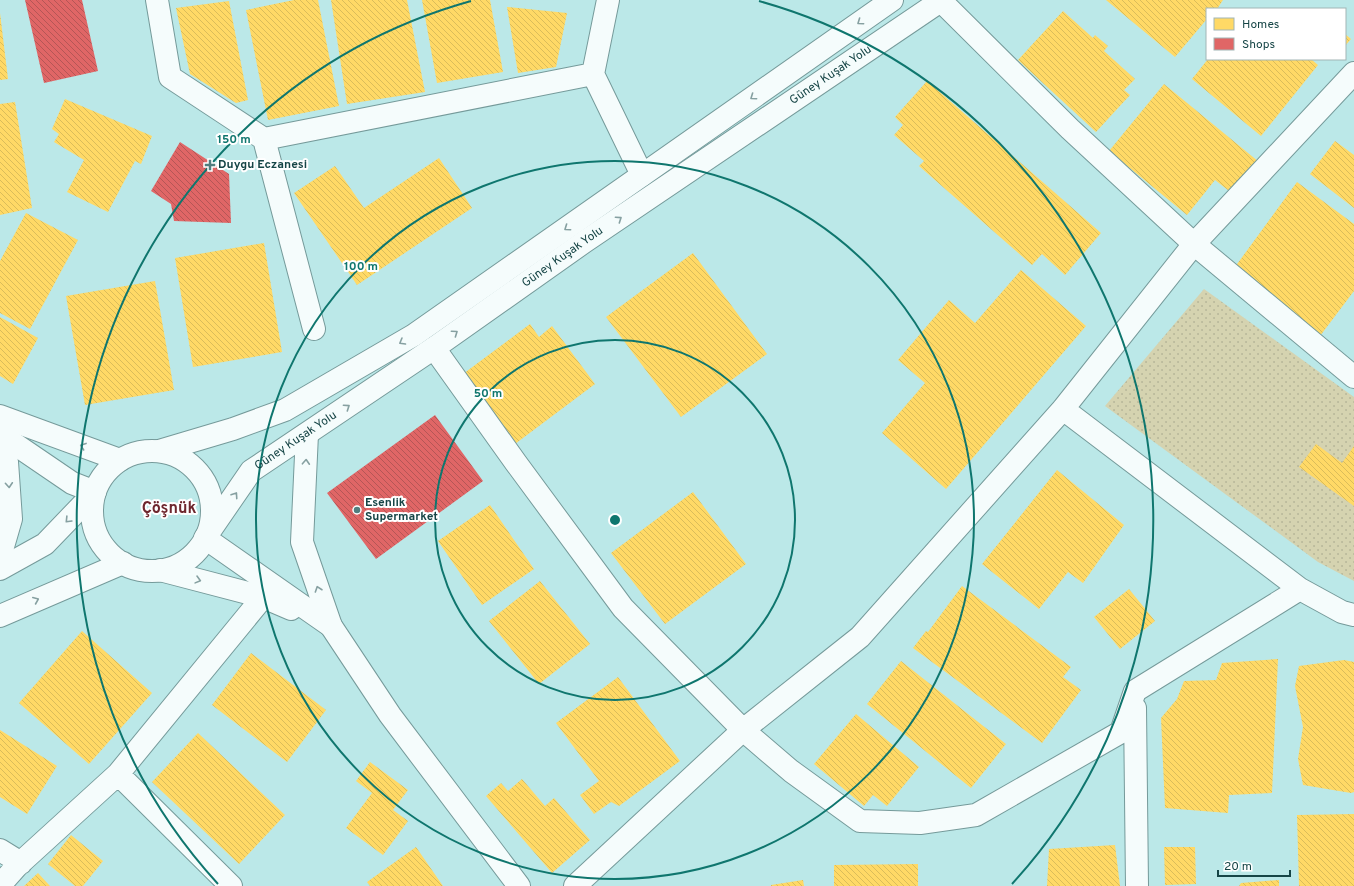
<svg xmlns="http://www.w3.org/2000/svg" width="1354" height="886" viewBox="0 0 1354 886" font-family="Overpass,sans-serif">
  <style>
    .park { fill: url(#park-dots) }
    .homes { fill: url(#homes-back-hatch) }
    .shops { fill: url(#shops-back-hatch) }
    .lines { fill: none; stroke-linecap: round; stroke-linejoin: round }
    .street-casing { stroke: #759a9a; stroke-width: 24 }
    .secondary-casing { stroke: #759a9a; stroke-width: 24 }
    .street { stroke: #f5fcfc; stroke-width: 22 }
    .secondary { stroke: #f5fcfc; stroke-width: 22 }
    .oneway { stroke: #86a0a1 }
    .ring { fill: none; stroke: #0f766e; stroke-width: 2 }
    .poi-dot { fill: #507e7f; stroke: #fff; stroke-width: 1.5 }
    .labels { text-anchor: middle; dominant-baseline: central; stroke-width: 4; stroke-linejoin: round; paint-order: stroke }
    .street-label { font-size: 12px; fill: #164546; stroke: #fff }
    .poi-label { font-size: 12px; font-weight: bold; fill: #164546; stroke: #fff; text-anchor: start }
    .district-label { font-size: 16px; font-weight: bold; fill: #6e272e; stroke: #fff }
    .centre { fill: #0f766e; stroke: #fff; stroke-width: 2 }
    .ring-label { font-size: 12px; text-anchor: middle; font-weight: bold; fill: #0f766e; stroke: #fff; stroke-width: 4; stroke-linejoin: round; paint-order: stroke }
  </style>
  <defs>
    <pattern id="park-dots" width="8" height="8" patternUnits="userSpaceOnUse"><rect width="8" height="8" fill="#d5d3b0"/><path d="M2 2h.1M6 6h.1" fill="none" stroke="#b6b699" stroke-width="1.8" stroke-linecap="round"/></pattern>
    <pattern id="homes-back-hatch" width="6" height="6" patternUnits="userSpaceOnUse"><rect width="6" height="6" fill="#ffd966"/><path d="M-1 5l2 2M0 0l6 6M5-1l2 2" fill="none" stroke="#dabc5a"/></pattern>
    <pattern id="shops-back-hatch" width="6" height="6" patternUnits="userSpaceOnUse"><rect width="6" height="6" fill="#e06666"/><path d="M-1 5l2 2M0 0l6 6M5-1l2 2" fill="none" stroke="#b55656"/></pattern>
  </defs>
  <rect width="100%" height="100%" fill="#bbe8e8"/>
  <path class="park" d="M1204 289 1354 397V581L1318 562 1105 406Z"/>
  <path class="homes" d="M294 0H318L339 106 268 120 246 10Z
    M331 0H407L425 92 347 104Z
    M422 0H490L503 72 437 83Z
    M1106 0H1223L1217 9H1207V19L1175 57Z
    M229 1 248 100 236 103 190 74 176 8Z
    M507 7 567 13 556 67 518 73Z
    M1063 11 1093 38 1095 35 1108 46 1104 51 1135 79 1124 90 1130 95 1096 132 1018 60Z
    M0 13 8 79 0 80Z
    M1345 34 1351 39 1345 46Z
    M1208 59H1311L1318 65 1261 136 1192 79Z
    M927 81 1101 233 1065 275 1042 254 1032 265 919 166 924 161 894 135 903 125 895 117Z
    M1164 84 1259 162 1233 194 1215 180 1187 215 1109 151Z
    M65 99 152 136 141 164 135 161 108 212 67 192 84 160 54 142 59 134 52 129Z
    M15 102 32 208 0 215V104Z
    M1335 141 1354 155V208L1310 174Z
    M439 158 472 208 357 285 294 193 335 166 364 208Z
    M1297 182 1354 224V291L1320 336 1232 271Z
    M26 213 78 240 30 329 0 313V261Z
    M264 243 282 352 193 367 175 258Z
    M693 253 767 354 681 417 606 317Z
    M1021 270 1086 326 946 489 882 433 925 383 898 360 949 300 975 323Z
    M155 281 174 390 85 405 66 296Z
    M0 317 38 338 13 384 0 376Z
    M530 324 539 337 552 326 595 384 515 444 463 374Z
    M1316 444 1342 463 1354 446V506L1299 467Z
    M1057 470 1124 525 1083 583 1068 572 1039 609 982 564Z
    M693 492 746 564 665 624 611 553Z
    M490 505 534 569 482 605 438 541Z
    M540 581 590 644 539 684 489 621Z
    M962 586 1071 667 1063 677 1081 690 1042 743 913 648 926 631 928 632Z
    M1129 589 1155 621 1120 649 1094 617Z
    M82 631 152 693 89 764 19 703Z
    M251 653 326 710 287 762 212 705Z
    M1278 659 1272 793 1229 795 1228 813 1165 808 1161 718 1177 699 1184 681 1216 680 1222 663Z
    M1344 660 1354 662V792L1351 793 1303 785 1298 759 1303 727 1295 686 1299 666Z
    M901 661 1006 744 971 788 867 704Z
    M618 677 680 761 619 806 611 802 594 814 580 795 599 781 556 723Z
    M856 714 919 767 887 806 873 795 864 806 814 764Z
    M0 730 57 766 27 814 0 797Z
    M198 733 285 815 239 864 152 782Z
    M370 762 408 790 393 810 408 821 383 855 346 828 372 793 356 781Z
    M522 779 545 806 554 798 590 840 552 873 486 796 501 783 508 791Z
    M1354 814V886H1299L1297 815Z
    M71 835 103 861 83 886H75L48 864Z
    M1115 845 1120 886H1047L1049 849Z
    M416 847 443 886H370L367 882Z
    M1164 847H1195L1196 884 1165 885Z
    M918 864V886H834V865Z
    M38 873 50 886H24Z
    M803 880 804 886H771V885Z
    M1279 880V886H1239L1241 883Z"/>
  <path class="shops" d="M25 0H82L98 71 44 83Z
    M180 142 229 174 231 223 174 221 171 204 151 191Z
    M435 415 483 481 376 559 327 493Z"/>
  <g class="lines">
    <defs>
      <path id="street" d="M157 0 170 77 264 139
        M608 0 593 74 642 175
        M940 0 1070 129 1194 244 1354 377
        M314 329 264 139 593 74
        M434 348 516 463 623 608 743 730 791 771 860 821 920 823 976 815 1121 732 1135 691 1300 589 1342 612 1354 615
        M1063 409 1300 589
        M1135 708 1137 886
        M118 774 231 886
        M0 850 21 863
        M0 885 17 866 118 774 263 597
        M575 886 743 730 860 637 1063 409 1194 244 1354 73"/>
      <g id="secondary">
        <path d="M0 416 120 460"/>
        <path d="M0 434 72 483 95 492 45 544 0 569"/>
        <path d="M307 434 302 542 331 626 390 715 519 886"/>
        <path d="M0 448 7 462 11 519 0 557"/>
        <path d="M159 451 233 429 285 410 414 335 892 0"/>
        <circle cx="152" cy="511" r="60"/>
        <path d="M160 570 263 597 291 609"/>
        <path d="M0 616 123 563"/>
        <path id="s1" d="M331 626 205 538 251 471 434 348 584 242 942 0"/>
      </g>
    </defs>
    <use href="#street" class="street-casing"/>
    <use href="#secondary" class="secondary-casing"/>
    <use href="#street" class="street"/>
    <use href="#secondary" class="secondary"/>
  </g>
  <defs><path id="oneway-chevron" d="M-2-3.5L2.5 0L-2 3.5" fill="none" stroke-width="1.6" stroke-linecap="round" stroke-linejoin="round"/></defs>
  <g class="oneway">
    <use href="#oneway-chevron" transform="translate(860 22) rotate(145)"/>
    <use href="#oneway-chevron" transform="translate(753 97) rotate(145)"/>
    <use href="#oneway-chevron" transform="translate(619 219) rotate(-34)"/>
    <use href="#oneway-chevron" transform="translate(567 228) rotate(145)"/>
    <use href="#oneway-chevron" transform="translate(455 333) rotate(-35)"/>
    <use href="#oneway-chevron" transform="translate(402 342) rotate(150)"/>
    <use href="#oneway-chevron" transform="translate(347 407) rotate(-34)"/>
    <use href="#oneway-chevron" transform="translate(83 446) rotate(-160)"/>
    <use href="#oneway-chevron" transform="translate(306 462) rotate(-87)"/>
    <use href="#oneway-chevron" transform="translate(9 485) rotate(86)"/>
    <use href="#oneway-chevron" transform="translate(235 495) rotate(-56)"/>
    <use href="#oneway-chevron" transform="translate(68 520) rotate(134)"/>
    <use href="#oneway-chevron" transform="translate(198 580) rotate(15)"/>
    <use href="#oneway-chevron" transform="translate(318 589) rotate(-109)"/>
    <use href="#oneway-chevron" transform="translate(36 600) rotate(-23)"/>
  </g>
  <g class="ring">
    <circle cx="615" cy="520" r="180"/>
    <circle cx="615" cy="520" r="359"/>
    <path d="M218 884A539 539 0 0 1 471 1M759 1A539 539 0 0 1 1012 884"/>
  </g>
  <g class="poi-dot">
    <path d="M208 159h4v4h4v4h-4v4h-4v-4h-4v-4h4z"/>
    <circle cx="357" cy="510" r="4"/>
  </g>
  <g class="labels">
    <g class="street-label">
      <text stroke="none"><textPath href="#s1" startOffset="937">Güney Kuşak Yolu</textPath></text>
      <text stroke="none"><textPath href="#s1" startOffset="613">Güney Kuşak Yolu</textPath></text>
      <text stroke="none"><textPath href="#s1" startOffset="289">Güney Kuşak Yolu</textPath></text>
    </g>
    <g class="poi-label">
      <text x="218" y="165">Duygu Eczanesi</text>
      <text x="365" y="503">Esenlik<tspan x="365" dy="14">Supermarket</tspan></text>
    </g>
    <g class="district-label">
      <text x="169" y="509">Çöşnük</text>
    </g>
  </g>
  <circle cx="615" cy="520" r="6" class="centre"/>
  <g class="ring-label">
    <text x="234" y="143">150 m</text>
    <text x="361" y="270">100 m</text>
    <text x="488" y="397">50 m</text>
  </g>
  <rect x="1206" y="8" width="140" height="52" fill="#ffffff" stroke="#a2b5b5"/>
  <rect x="1214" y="18" width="20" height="12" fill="#ffd966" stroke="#a2b5b5"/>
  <text x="1242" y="28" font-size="12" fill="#164546">Homes</text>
  <rect x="1214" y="38" width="20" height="12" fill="#e06666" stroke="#a2b5b5"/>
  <text x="1242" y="48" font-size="12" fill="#164546">Shops</text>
  <path d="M1218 870v6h72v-6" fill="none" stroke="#164546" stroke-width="2"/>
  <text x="1224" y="870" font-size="12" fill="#164546" stroke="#ffffff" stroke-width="3" paint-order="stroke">20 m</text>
</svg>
